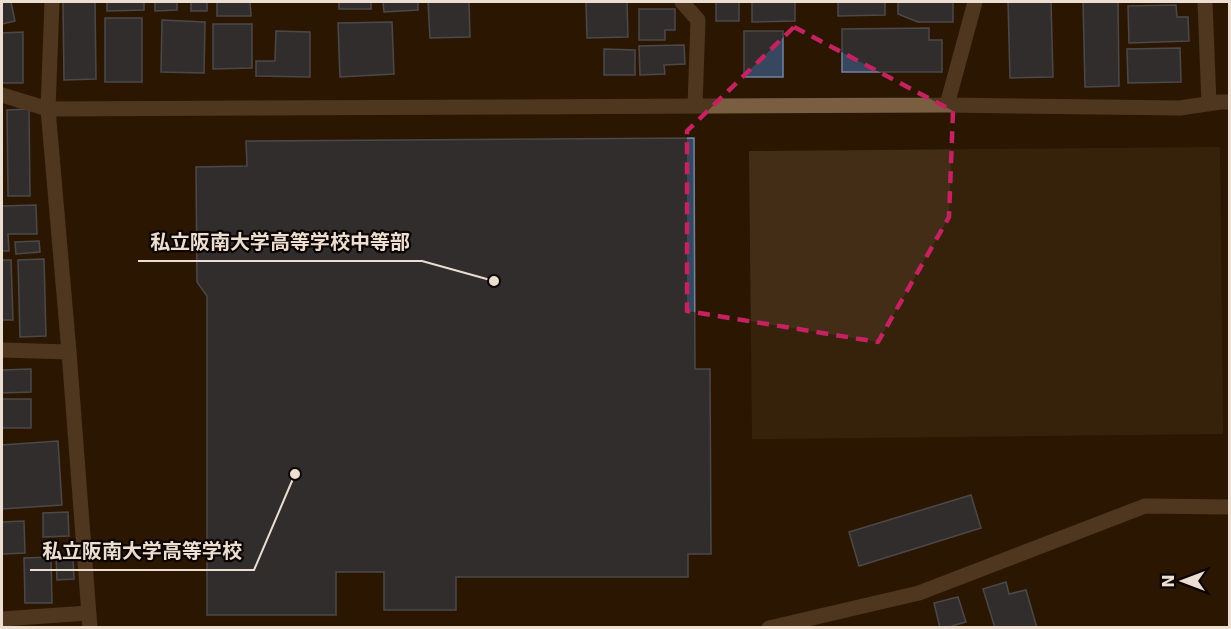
<svg xmlns="http://www.w3.org/2000/svg" width="1231" height="629" viewBox="0 0 1231 629" font-family="'DejaVu Sans','Noto Sans JP',sans-serif">
  <style>
    .green { fill: #432d16 }
    .building { fill: #374760; stroke: #7283a0; stroke-width: 1.5 }
    .lines { fill: none; stroke-linecap: round; stroke-linejoin: round }
    .service { stroke: #795e42; stroke-width: 15 }
    .minor { stroke: #795e42; stroke-width: 15 }
    .marked { fill: none; stroke: #c42261; stroke-width: 4.5; stroke-dasharray: 12 8; stroke-linejoin: round }
    .leader { fill: none; stroke: #ecded0; stroke-width: 2 }
    .callout-dot { fill: #ecded0; stroke: #0d0501; stroke-width: 2 }
    .callout-label { font-size: 20px; text-anchor: middle; font-weight: bold; fill: #ecded0; stroke: #0d0501; stroke-width: 4.5; stroke-linejoin: round; paint-order: stroke }
  </style>
  <rect width="100%" height="100%" fill="#2b1701"/>
  <path class="green" d="M1220 147 1223 434 752 439 749 151Z"/>
  <path class="building" d="M2 2H11L15 21 2 24Z
    M63 2H95L96 79 64 80Z
    M107 2H144V10L107 11Z
    M155 2H177V10L155 11Z
    M191 2H207V11H191Z
    M217 2H250L251 16H217Z
    M339 2H371V9H339Z
    M383 2H418V10L384 12Z
    M428 2H469L470 37 430 38Z
    M586 2H627L628 37 587 38Z
    M716 2H739V21H716Z
    M752 2H795V21L752 22Z
    M838 2H885V15L838 16Z
    M898 2H953V22H918L898 14Z
    M1008 2H1051L1053 77 1010 78Z
    M1083 2H1118L1119 86 1085 87Z
    M1176 5 1177 17H1188L1189 41 1129 43 1128 6Z
    M639 9H675V30H665V40H639Z
    M105 18H142V82H105Z
    M162 20 205 22 204 73 161 72Z
    M392 22 394 74 340 77 338 23Z
    M213 24H252V68L213 69Z
    M929 28V40H942V72H842V29Z
    M276 31 310 32V77L256 76V61H275Z
    M744 31H783V77H744Z
    M23 32V83H2V33Z
    M684 45 685 64 664 65 665 74 640 75 639 46Z
    M1180 48 1181 82 1128 83 1127 49Z
    M604 49 635 50V75H604Z
    M29 109 30 196H8L7 110Z
    M694 138 695 369H710L711 554H688V577H456V610H384V572H336V615H207V296L197 282 196 167 247 166 246 141Z
    M36 205 37 234H8L9 251H2V206Z
    M39 241 40 252 16 254 15 242Z
    M44 259 46 336 20 337 18 260Z
    M2 260H11L13 320H2Z
    M31 369V392L2 393V370Z
    M2 399H31V428H2Z
    M58 441 62 505 2 509V445Z
    M971 495 981 528 859 566 849 532Z
    M68 512 69 536 43 537V513Z
    M24 521 25 553 2 554V522Z
    M56 556H73L74 579 57 580Z
    M51 557 52 603H25L24 558Z
    M1006 582 1009 594 1026 590 1037 628H995L983 589Z
    M958 597 966 622 945 628H940L934 603Z"/>
  <g class="lines">
    <path class="service" d="M48 109 52 2"/>
    <path class="minor" d="M682 2 698 20 695 106
      M1205 2 1209 104
      M2 95 48 109 947 105 1180 108 1220 102H1230
      M947 105 975 2
      M48 109 69 352 90 628
      M2 350 69 352
      M2 619 88 613
      M769 628 919 593 1145 506 1230 507"/>
  </g>
  <path d="M0 0H1231V629H0ZM794 27 953 111 949 217 878 342 687 311V131Z" fill="#2b1701" fill-opacity=".55" fill-rule="evenodd"/>
  <path class="marked" d="M794 27 953 111 949 217 878 342 687 311V131Z"/>
  <path class="leader" d="M494 281L422 261H138M295 474L254 570H30"/>
  <g class="callout-dot">
    <circle cx="494" cy="281" r="6"/>
    <circle cx="295" cy="474" r="6"/>
  </g>
  <g class="callout-label">
    <text x="280" y="249">私立阪南大学高等学校中等部</text>
    <text x="142" y="558">私立阪南大学高等学校</text>
  </g>
  <rect width="1231" height="629" fill="none" stroke="#ecded0" stroke-width="6"/>
  <g transform="translate(1183 581) rotate(270)" stroke="#0d0501" stroke-width="4.5" paint-order="stroke">
  <path d="M0-4.5L10 22L0 15L-10 22Z" fill="#ecded0"/>
  <text y="-9" font-size="16" font-weight="bold" text-anchor="middle" fill="#ecded0">N</text>
  </g>
</svg>
